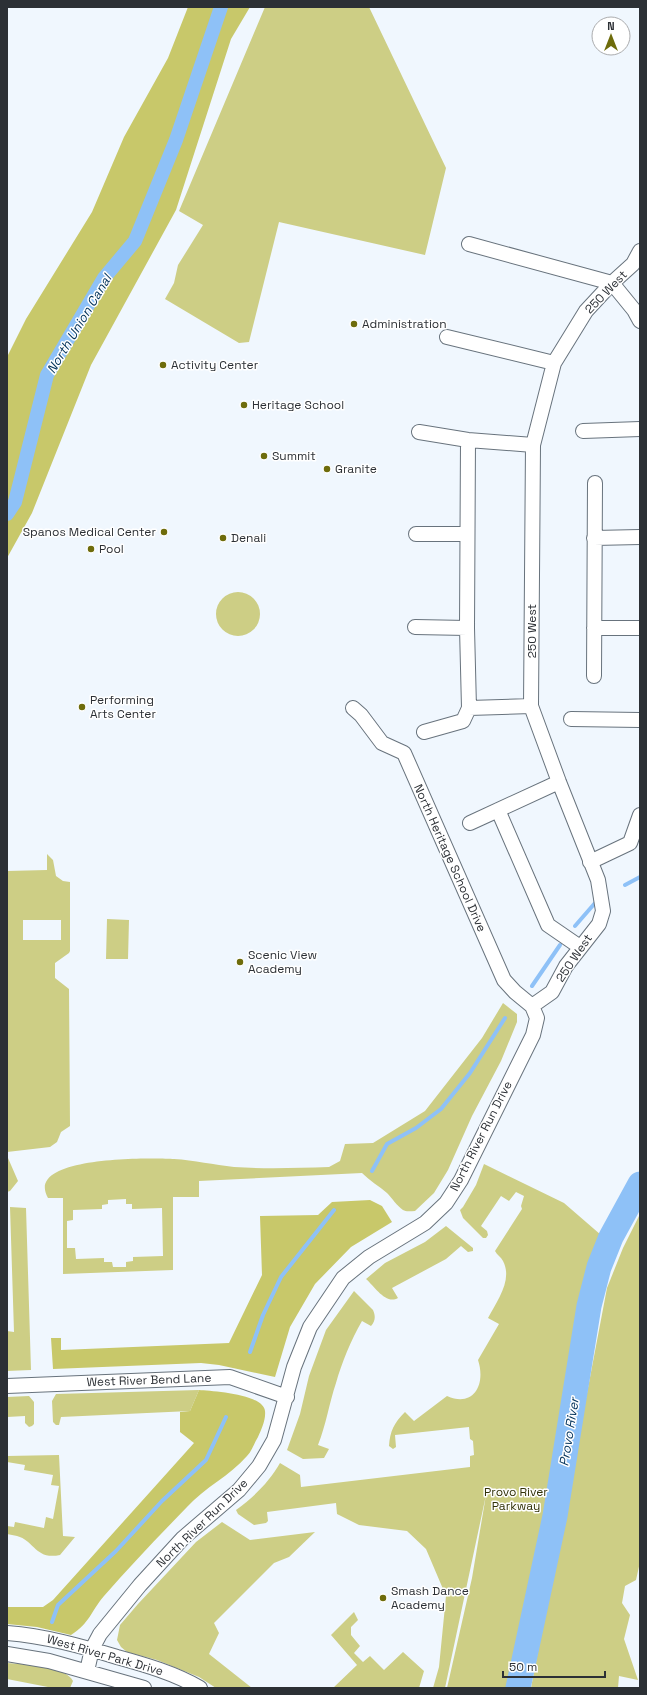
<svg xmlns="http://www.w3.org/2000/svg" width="647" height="1695" viewBox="0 0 647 1695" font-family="'Space Grotesk',sans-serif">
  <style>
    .green { fill: #cdce85; fill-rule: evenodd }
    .forest { fill: #c8c86a }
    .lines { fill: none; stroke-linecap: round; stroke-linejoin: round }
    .stream { stroke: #8ec1f7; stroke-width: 4 }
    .canal { stroke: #8ec1f7; stroke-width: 14 }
    .river { stroke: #8ec1f7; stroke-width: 25 }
    .minor-casing { stroke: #68737d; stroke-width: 16 }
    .minor { stroke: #fff; stroke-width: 14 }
    .poi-dot { fill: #6e6c0b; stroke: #fff; stroke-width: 1.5 }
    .labels { text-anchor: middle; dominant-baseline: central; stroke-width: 3; stroke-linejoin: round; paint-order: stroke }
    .street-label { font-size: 12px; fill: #2c3035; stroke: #fff }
    .poi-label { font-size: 12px; fill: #2c3035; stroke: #fff; text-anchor: start }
    .park-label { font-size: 12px; fill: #323208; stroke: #fff }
    .water-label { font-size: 13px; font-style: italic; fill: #00315a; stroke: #fff }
  </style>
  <rect width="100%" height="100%" fill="#f0f7fe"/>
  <path class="green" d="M265 7H369L446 168 425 255 279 222 249 342 239 343 165 299 174 283 178 265 203 225 179 211Z
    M216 614a22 22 0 1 1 44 0a22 22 0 1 1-44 0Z
    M47 854 53 860 56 876 63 881 70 882V951L69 953 55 963V978L69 989 70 1126 61 1132 57 1142 50 1147 7 1152V871L47 870ZM23 920H61V940H23Z
    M107 919 129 920 128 959H106Z
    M503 1003 517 1014V1022L501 1061 472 1116 448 1170 434 1193 415 1211C411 1211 406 1212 403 1210 397 1206 392 1198 387 1193 379 1186 370 1181 362 1173L199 1181V1197H173V1270L63 1274V1198H48C23 1155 154 1158 174 1159 194 1160 214 1165 234 1167 265 1169 297 1168 329 1167L340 1161 345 1144 373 1143 425 1111 482 1038ZM126 1199V1204H132V1209L162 1208 163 1256 133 1257V1261L126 1262V1267H113L112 1262H104V1258L76 1259 75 1248H67V1221L73 1220V1210L102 1209V1205L108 1204V1200Z
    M8 1158 18 1181 10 1191 7 1192V1159Z
    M484 1164 564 1203 601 1235 589 1261 579 1304 544 1515 507 1688H447L472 1578 486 1495 445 1688H433L439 1667 446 1596 426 1549 407 1531 359 1525 337 1514 336 1503 267 1512 268 1521 266 1523 254 1525 238 1514 236 1510C253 1498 270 1481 280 1463L300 1475 301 1487 470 1467V1456L474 1455 473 1441 470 1439 469 1427 395 1435 396 1447 393 1449 389 1446C390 1431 394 1423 405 1412L414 1421 447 1396C474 1408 486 1384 478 1360L499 1324 488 1318C497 1301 513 1280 503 1261 501 1257 497 1255 495 1251L522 1209 521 1206 524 1196 516 1192 509 1201 501 1196 481 1226 487 1231 488 1235 486 1238H483L463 1218 460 1210 463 1207 476 1185Z
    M10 1207 26 1208 31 1370 7 1371V1331L14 1332Z
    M640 1214V1562L636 1580 625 1586 622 1603 630 1615 624 1639 638 1680 619 1676 618 1688H531L607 1288 623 1248Z
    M446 1226 473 1248V1251L468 1252 461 1246 446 1259 392 1288 398 1298C386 1305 375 1287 366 1279L385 1263 425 1242Z
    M354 1291 373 1310C376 1317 375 1321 371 1326L362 1321C351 1340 342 1362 336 1383 329 1404 326 1425 318 1445L329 1449 324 1458 303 1459 287 1450 300 1414 309 1376 326 1330Z
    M199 1390 190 1411 61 1417 59 1425H56L53 1422 52 1401 56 1394Z
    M29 1396 34 1402V1424L32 1426 29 1427 25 1423V1416L7 1417V1397Z
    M59 1455 63 1536 75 1537 60 1555C35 1560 35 1541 17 1536 14 1535 10 1535 7 1534V1526L14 1527 15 1522 44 1528 46 1517 53 1519 59 1486 51 1485 53 1475 24 1470 25 1465 7 1462V1456Z
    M222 1522 250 1540 315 1532 289 1557 274 1563 214 1623 219 1633 209 1654 252 1688H216L199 1677 157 1660 127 1652 121 1647 117 1640 120 1625 138 1604 196 1542Z
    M354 1612 358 1620 351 1627V1635L360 1646 354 1653 363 1662 370 1656 384 1670 403 1652 424 1671 419 1688H333L357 1665 331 1635Z
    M7 1663C22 1664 66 1666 73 1681L70 1688H53L7 1679Z"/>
  <path class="forest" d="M188 7H250L231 39 176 210 91 365 32 513 7 558V357L26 319 92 212 124 137 168 58Z
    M370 1200 382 1206 392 1222 351 1247 315 1284 290 1327 275 1377 219 1365 201 1363 53 1369 51 1338H61V1350L229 1343 262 1275 260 1216 318 1215 332 1202Z
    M199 1390C212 1391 264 1394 265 1411 266 1420 261 1430 258 1437 254 1443 252 1451 247 1456 230 1476 205 1487 187 1507 159 1536 131 1565 104 1596 91 1611 90 1623 71 1635L37 1627 7 1624V1607H43L53 1600 194 1443 180 1432V1412L190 1411Z"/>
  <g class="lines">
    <path class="stream" d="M625 885 640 877
      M575 926 595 903
      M532 986 560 945
      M372 1171 387 1144 416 1128 441 1109 470 1073 505 1018
      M250 1352 263 1315 281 1277 334 1210
      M52 1622 58 1605 116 1551 162 1501 206 1460 226 1417"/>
    <path class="canal" d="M7 514 15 502 47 375 104 278 135 241 176 140 221 7"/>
    <path class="river" d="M518 1688 555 1516 589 1306 599 1267 611 1237 640 1184"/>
    <defs>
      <path id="minor" d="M469 244 612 283 634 310 640 321
        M447 337 554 363
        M583 431 640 429
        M419 432 468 440 533 445
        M468 440 467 628 469 708
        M416 534H467
        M594 538 640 537
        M415 627 467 628
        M594 628H640
        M594 676 595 483
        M571 719 640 720
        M424 732 463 721 469 708 531 706
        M498 810 548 925 580 947
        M470 823 559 782
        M590 862 630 843 640 815
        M532 1006 552 992 566 966 599 924 603 911 598 880 559 782 531 706 533 445 554 363 586 311 612 283 633 264 640 251
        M7 1386 230 1377 287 1397
        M7 1633C45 1636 81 1646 117 1657 146 1665 174 1673 200 1688
        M7 1654 49 1661 144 1688
        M87 1671 92 1649 100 1634 140 1585 183 1538 239 1490 259 1466 274 1440 294 1367 310 1327 343 1278 369 1257 425 1223 446 1203 461 1180 533 1035 537 1018 532 1006 515 992 504 980 404 753 382 743 361 715 353 708"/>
    </defs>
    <use href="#minor" class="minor-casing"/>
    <use href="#minor" class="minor"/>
  </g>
  <g class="poi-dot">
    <circle cx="354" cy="324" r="4"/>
    <circle cx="163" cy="365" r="4"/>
    <circle cx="244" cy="405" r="4"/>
    <circle cx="264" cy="456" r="4"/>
    <circle cx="327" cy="469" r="4"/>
    <circle cx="164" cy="532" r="4"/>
    <circle cx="223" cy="538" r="4"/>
    <circle cx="91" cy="549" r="4"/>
    <circle cx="82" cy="707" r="4"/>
    <circle cx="240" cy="962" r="4"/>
    <circle cx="383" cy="1598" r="4"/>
  </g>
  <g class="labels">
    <g class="street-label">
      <text transform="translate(606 292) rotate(-46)">250 West</text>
      <text transform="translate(532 631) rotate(-90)">250 West</text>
      <text transform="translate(450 858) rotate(66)">North Heritage School Drive</text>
      <text transform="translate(574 958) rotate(-56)">250 West</text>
      <text transform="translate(481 1136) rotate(-63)">North River Run Drive</text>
      <text transform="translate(149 1380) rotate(-2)">West River Bend Lane</text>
      <text transform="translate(202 1523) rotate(-44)">North River Run Drive</text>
      <text transform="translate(105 1655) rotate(16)">West River Park Drive</text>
    </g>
    <g class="poi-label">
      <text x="362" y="324">Administration</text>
      <text x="171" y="365">Activity Center</text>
      <text x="252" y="405">Heritage School</text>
      <text x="272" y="456">Summit</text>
      <text x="335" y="469">Granite</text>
      <text x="156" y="532" text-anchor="end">Spanos Medical Center</text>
      <text x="231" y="538">Denali</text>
      <text x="99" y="549">Pool</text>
      <text x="90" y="700">Performing<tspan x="90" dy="14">Arts Center</tspan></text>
      <text x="248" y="955">Scenic View<tspan x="248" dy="14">Academy</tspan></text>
      <text x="391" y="1591">Smash Dance<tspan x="391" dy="14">Academy</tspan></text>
    </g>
    <g class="park-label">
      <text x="516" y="1492">Provo River<tspan x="516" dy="14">Parkway</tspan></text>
    </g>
    <g class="water-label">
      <text transform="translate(79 324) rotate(-59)">North Union Canal</text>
      <text transform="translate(569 1432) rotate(-81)">Provo River</text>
    </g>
  </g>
  <rect width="647" height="1695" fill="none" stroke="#2c3035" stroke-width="16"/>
  <g transform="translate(611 36)"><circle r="19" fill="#ffffff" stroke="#abacae"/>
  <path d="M0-3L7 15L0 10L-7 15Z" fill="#6e6c0b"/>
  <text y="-6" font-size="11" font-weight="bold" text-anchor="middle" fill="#2c3035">N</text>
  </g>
  <path d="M503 1671v6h102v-6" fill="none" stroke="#2c3035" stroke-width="2"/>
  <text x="509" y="1671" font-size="12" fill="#2c3035" stroke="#ffffff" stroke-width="3" paint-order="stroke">50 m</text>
</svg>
